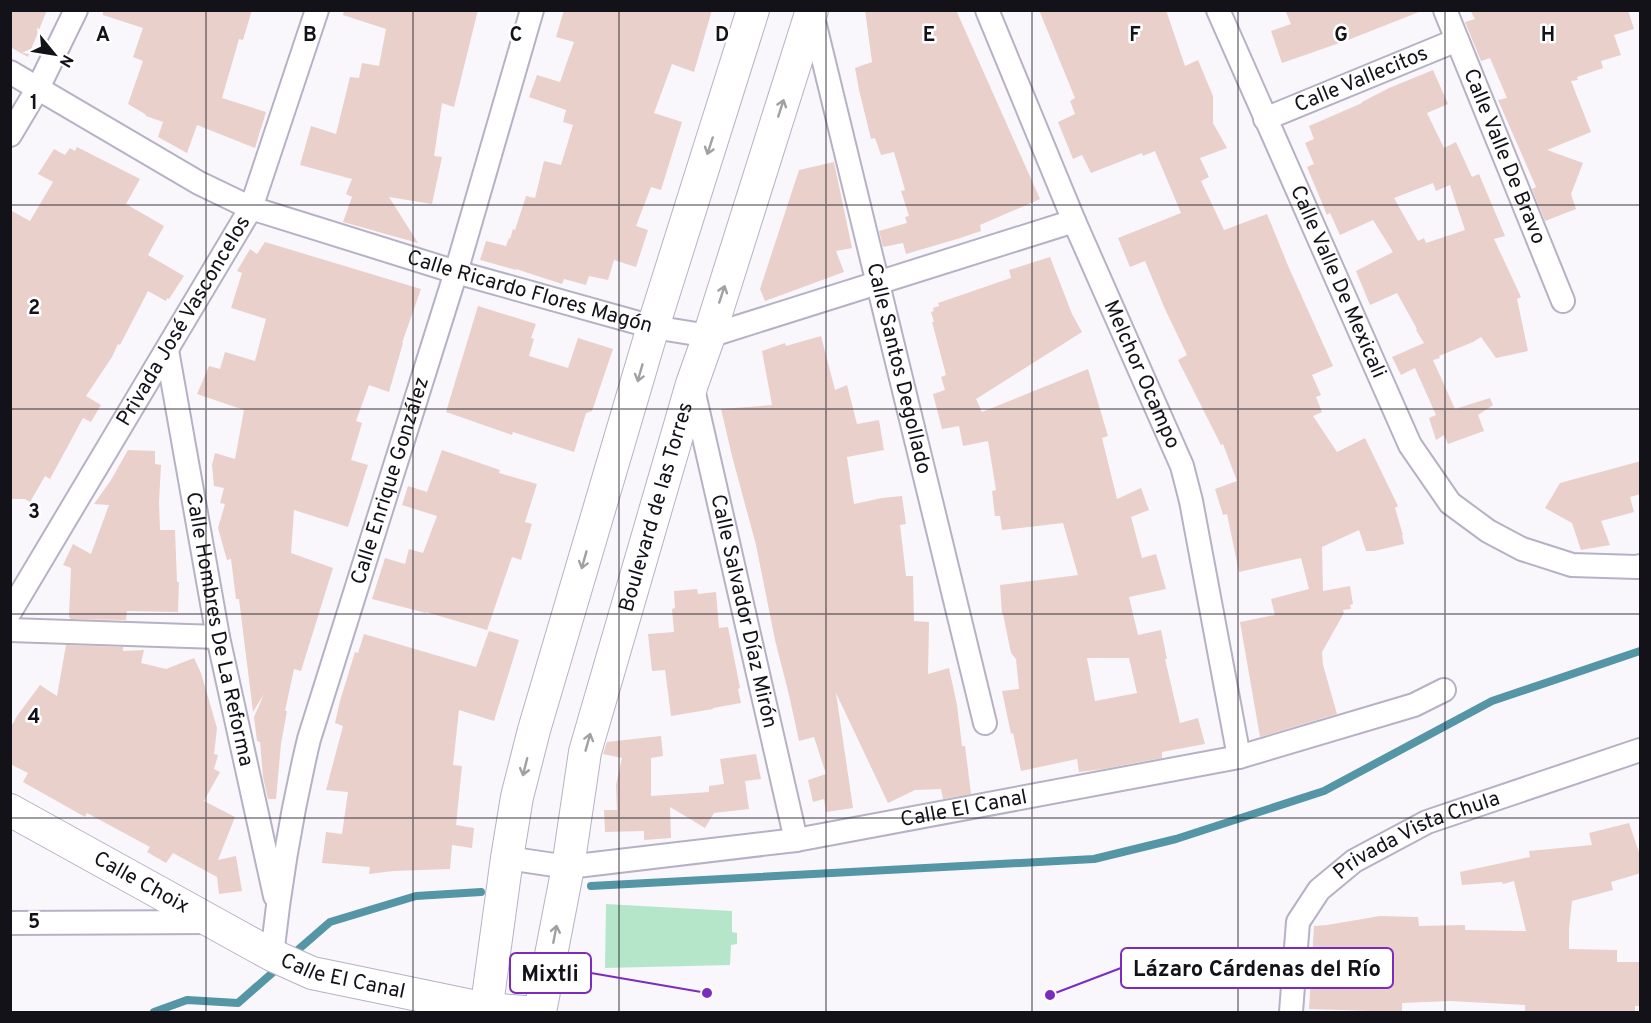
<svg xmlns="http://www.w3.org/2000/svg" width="1651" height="1023" font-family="Overpass,sans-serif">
  <rect width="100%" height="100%" fill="#f9f7fc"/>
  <path fill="#b6e6c9" d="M606 904 732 911V932L737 933V944L731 945 730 965 605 968Z"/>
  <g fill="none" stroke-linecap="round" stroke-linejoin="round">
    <path stroke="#5495a6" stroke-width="8" d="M591 886 1094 859 1176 839 1324 791 1492 701 1640 651
      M292 955 330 922 416 896 481 892
      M154 1012 187 1000 238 1003 279 967"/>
  </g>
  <path fill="#e9d0cb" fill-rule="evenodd" d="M10 10H47L28 57 10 47Z
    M103 10H252L243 40 239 39 222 98 266 112 255 148 197 125 187 153 158 137 163 122 146 116 145 114 128 104 143 61 133 57 143 28 103 15Z
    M344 10H478L454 107 442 103 434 156 442 157 432 204 389 197 418 243 343 222 352 197 346 194 352 179 300 165 311 126 336 134 350 77 359 78 362 63 379 66 386 29 343 15Z
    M564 10H712L694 72 672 64 654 113 682 122 661 190 651 187 636 226 648 230 636 267 614 260 608 280 589 276 586 285 564 279 562 284 516 269V270L480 260 486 241 506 246 509 238 510 239 513 229 515 230 526 196 535 198 544 161 561 165 573 125 563 122 566 110 529 97 537 75 560 82 574 42 556 37Z
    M865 10H956L1040 199 980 225 981 231 957 239 906 254 903 243 883 247 879 231 907 223 905 217 909 216 901 191 905 190 894 152 881 155 875 138 871 139 859 90 855 68 872 62Z
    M1039 10H1166L1185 66 1198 60 1213 96V123L1227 148 1200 158 1209 177 1201 181 1224 230 1267 214 1289 268 1333 366 1312 375 1321 395 1316 397 1322 412 1313 416 1337 452 1365 438 1398 506 1395 508 1403 535H1402L1404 544 1374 551H1366L1359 530 1322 547 1323 591 1350 586 1353 604 1350 605 1351 609 1343 610 1344 613 1322 652 1323 665 1337 714 1260 737 1240 622 1275 615 1271 599 1309 589 1301 558 1239 572 1227 514 1223 515 1215 489 1237 481 1223 444 1221 445 1178 360 1187 355 1165 309 1145 261 1130 267 1118 238 1181 213 1155 151 1143 156 1142 153 1091 173 1082 155 1073 159 1058 122 1075 114 1070 101 1075 98Z
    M1285 10H1419V12L1348 40 1282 63 1271 31 1291 24Z
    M1470 10H1628L1634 29 1614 35 1621 55 1601 61 1603 68 1577 77 1578 80 1571 81 1591 132 1547 150 1583 163 1571 194 1576 209 1545 221 1532 189 1536 187 1498 100 1507 98 1490 58 1481 61 1465 22 1475 19Z
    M1433 70 1448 104 1427 113 1444 148 1456 142 1472 177 1479 174 1505 236 1494 239 1521 297 1517 299 1528 351 1496 358 1481 337 1473 342 1439 356 1440 358 1433 360 1455 409 1490 398 1493 405 1478 415 1484 431 1448 444 1444 435 1436 440 1429 418 1436 415 1415 368 1401 375 1392 357 1424 343 1416 330 1417 329 1397 293 1370 305 1356 271 1393 252 1373 220 1340 235 1330 213 1327 215 1307 167 1314 164 1305 143 1314 139 1309 126 1362 103V102L1389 88ZM1433 183 1436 191 1450 185 1465 230 1426 243 1424 238 1418 241 1394 198Z
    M77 147 140 179 126 204 164 226 148 255 184 276 169 299 167 298 166 301 148 291 120 345 118 344 112 357 86 396 101 405 91 422 83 418 50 479 45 476 30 502 25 499H10V210L30 221 53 182 38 174 54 149 65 155 70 148 75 151Z
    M834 162 852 248 836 251 844 272 765 301 760 289 799 170Z
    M265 242 421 289 402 343H403L389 392 369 385 356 421 362 423 351 460 368 465 348 527 294 510 291 553 333 568 301 671 294 669 285 711H287L281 744 276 799H268L263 777 260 742 257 741 254 717 264 694 253 712 239 599H236L231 559 227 560 218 528 225 504 220 503 224 488 214 486 212 465 215 453 235 459 244 410 197 394 209 366 220 369 225 352 255 361 266 319 231 308 242 273 237 271 250 249 257 254Z
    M1050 257 1072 314 1082 332 976 399 982 412 1088 369 1108 436 1102 438 1117 499 1141 488 1149 510 1131 517 1142 558 1156 554 1166 589 1129 597 1138 635 1161 630 1167 659H1165L1180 723 1198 718 1205 744 1162 752V758L1103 769 1079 772 1077 759 1021 771 1013 733 1011 734 1002 691 1019 689 1016 659 1011 653 1003 614H1002L1000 585 1078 575 1063 523 1002 530 1000 516H995L992 491 996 490 988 441 963 446 959 426 942 429 933 394 945 390 941 377 946 375 932 322H934L931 312 934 311 933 308 939 306 938 303 1011 278 1009 270ZM1087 658H1129L1137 693 1095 701Z
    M478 306 536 324 531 338 534 339 529 356 568 368 578 338 613 349 592 411 586 413 574 452 513 432 512 435 446 412Z
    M821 336 835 390 847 385 857 424 879 420 884 450 847 457 854 504 882 498 902 496 906 524 900 525 906 576H913L914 621 929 622 928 674 949 668 957 705 962 746H965L971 794 943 799 941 789 915 790 888 803 836 693 853 808 826 812 824 799 813 802 808 780 826 774 814 737 799 741 789 695 775 640 756 545 732 456 721 409 772 405 762 351 785 343 786 346Z
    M128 450 155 451V464L161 465 159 502 160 530H175L177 582H179L178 612 127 611 126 620 71 619 69 617 71 568 63 565 73 544 91 554 109 505 94 504 111 480Z
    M442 450 500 470 499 473 537 484 525 522 532 524 521 560 512 557 487 630 426 612V613L372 599 385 558 405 564 409 549 423 553 437 516 402 505 408 486 427 492Z
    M1641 461V494L1630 497 1634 512 1601 521 1610 545 1581 550 1572 523 1545 508 1560 483Z
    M697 589 698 594 716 592 719 628 728 627 740 688 738 689 741 703 713 708V709L671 716 665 670 652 671 648 634 674 632 672 609 675 608 674 591Z
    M489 631 519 640 494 721 459 710 453 765 462 766 456 825 474 828 472 848 452 845 450 869 393 871 369 874 370 867 322 863 326 832 342 834 348 792 326 790 343 726 335 723 340 701 355 652 358 653 364 634 476 667Z
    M66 645 123 647V651L144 650 141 663 166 669 194 658 201 673 217 728 214 754 218 755 214 769 220 772 204 801 235 817 218 860 236 856 242 891 219 894 217 877 173 853 166 863 147 852 150 847 87 813 85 817 23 782 28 773 10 764V729L17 716 40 685 57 696Z
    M661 736 663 756 651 758V796L709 792V786L724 784 720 759 756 754 761 779 745 781 749 809 714 813 705 828 670 807 671 838 644 840V831L605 832 604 810H617L616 785 622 758 603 754 607 742Z
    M1629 823 1641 858V873L1611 882 1613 890 1572 901 1569 929V949L1617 950V962H1641V1006H1635V1012H1598L1599 1011 1525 1012V1005L1450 1001 1402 1003V1012L1309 1009 1314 926 1327 925 1380 916 1418 917 1419 926 1465 925V930L1526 931 1514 881 1503 884 1502 882 1462 885 1460 872 1530 857 1529 851 1592 845 1589 833Z"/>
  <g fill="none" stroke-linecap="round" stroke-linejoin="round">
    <g stroke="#b7b1c5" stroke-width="26">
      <g id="street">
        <path id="s1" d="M987 10 1074 221 1182 466 1191 501 1239 757"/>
        <path id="s2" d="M1218 10 1410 445 1450 503 1488 531 1522 549 1572 565 1637 567 1640 566"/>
        <path id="s3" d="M1445 10 1563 301"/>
        <path id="s4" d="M812 13 985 723"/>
        <path id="s5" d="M10 72 199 183 251 208 456 272 653 327 709 336 1074 221"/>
        <path id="s6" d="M1265 119 1457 40"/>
        <path d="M10 135 38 88 76 10"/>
        <path id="s7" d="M167 350 218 637 275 896"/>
        <path id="s8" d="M692 385 796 840"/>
        <path id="s9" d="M10 612 251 208 317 10"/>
        <path d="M10 630 218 637"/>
        <path id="s10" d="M507 858 568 867 796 840 1239 757 1414 705 1444 690"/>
        <path d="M10 923 210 922"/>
        <path id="s11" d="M272 955C280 882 292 810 309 739L456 272 532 10"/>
        <path id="s12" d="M1291 1012 1298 922 1319 890 1354 861 1427 822 1640 750"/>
      </g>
    </g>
    <g stroke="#b7b1c5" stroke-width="34">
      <g id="secondary">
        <path id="s13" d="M10 810 272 955 312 973 486 1009 525 1012"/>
        <path d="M486 1012 507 858 517 797 534 730 653 327 753 10"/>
        <path id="s14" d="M540 1012 568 867 585 752 692 384 709 336 812 10"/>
      </g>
    </g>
    <use href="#street" stroke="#fff" stroke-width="22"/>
    <use href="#secondary" stroke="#fff" stroke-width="32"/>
  </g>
  <defs><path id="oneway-shaft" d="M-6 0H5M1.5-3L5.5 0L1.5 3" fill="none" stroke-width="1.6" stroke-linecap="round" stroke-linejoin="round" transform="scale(1.5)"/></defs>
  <g stroke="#a1a0a3">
    <use href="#oneway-shaft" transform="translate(781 108) rotate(-72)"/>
    <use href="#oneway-shaft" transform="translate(710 146) rotate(108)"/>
    <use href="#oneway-shaft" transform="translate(722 294) rotate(-72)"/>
    <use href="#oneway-shaft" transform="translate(640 373) rotate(106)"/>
    <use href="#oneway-shaft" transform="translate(584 560) rotate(106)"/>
    <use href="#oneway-shaft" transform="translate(588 742) rotate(-74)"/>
    <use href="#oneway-shaft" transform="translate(525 767) rotate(104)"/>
    <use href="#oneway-shaft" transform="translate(555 934) rotate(-79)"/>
  </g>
  <path fill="none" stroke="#141219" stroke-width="1.5" stroke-opacity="0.55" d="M206 10V1012M413 10V1012M619 10V1012M826 10V1012M1032 10V1012M1238 10V1012M1445 10V1012M10 205H1640M10 409H1640M10 614H1640M10 818H1640"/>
  <g text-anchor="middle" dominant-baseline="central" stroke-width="5" stroke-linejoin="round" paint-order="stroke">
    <g font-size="21" fill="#141219" stroke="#fff">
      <text stroke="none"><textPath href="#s6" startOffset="104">Calle Vallecitos</textPath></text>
      <text stroke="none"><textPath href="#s3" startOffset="158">Calle Valle De Bravo</textPath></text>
      <text stroke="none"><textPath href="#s2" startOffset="297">Calle Valle De Mexicali</textPath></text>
      <text stroke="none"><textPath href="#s5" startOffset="568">Calle Ricardo Flores Magón</textPath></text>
      <text stroke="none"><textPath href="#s9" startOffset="339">Privada José Vasconcelos</textPath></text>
      <text stroke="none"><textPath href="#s4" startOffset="366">Calle Santos Degollado</textPath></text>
      <text stroke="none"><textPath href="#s1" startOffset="396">Melchor Ocampo</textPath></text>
      <text stroke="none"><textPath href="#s11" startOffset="490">Calle Enrique González</textPath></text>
      <text stroke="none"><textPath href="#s14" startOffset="519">Boulevard de las Torres</textPath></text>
      <text stroke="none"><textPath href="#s8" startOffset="232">Calle Salvador Díaz Mirón</textPath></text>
      <text stroke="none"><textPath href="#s7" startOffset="284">Calle Hombres De La Reforma</textPath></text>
      <text stroke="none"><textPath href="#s10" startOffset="462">Calle El Canal</textPath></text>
      <text stroke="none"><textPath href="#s12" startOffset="242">Privada Vista Chula</textPath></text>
      <text stroke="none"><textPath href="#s13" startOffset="150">Calle Choix</textPath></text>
      <text stroke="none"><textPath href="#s13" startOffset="374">Calle El Canal</textPath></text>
    </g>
  </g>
  <g font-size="20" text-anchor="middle" font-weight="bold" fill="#141219" stroke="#fff" stroke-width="5" stroke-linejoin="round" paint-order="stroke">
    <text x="103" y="41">A</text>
    <text x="310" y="41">B</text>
    <text x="516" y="41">C</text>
    <text x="722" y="41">D</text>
    <text x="929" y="41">E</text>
    <text x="1135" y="41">F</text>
    <text x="1341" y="41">G</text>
    <text x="1548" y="41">H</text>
    <text x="34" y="109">1</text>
    <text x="34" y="314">2</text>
    <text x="34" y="518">3</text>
    <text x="34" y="723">4</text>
    <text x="34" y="928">5</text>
  </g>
  <path fill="none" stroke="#7b2cbf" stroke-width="2" d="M1050 995L1121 968M707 993L591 973"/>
  <g fill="#7b2cbf" stroke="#fff" stroke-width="2">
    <circle cx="1050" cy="995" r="6"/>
    <circle cx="707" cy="993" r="6"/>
  </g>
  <g fill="#fff" stroke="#7b2cbf" stroke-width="2">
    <rect x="1121" y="948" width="272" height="40" rx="6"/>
    <rect x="510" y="953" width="81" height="40" rx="6"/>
  </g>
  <g font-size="22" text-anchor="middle" font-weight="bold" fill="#141219">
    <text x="1257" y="976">Lázaro Cárdenas del Río</text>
    <text x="550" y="981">Mixtli</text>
  </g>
  <rect width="1651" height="1023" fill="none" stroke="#141219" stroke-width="24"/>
  <g transform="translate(54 54) rotate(120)" stroke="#ffffff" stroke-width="4.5" paint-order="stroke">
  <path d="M0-4.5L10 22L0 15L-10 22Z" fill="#141219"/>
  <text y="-9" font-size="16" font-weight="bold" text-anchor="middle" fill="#141219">N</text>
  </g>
</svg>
